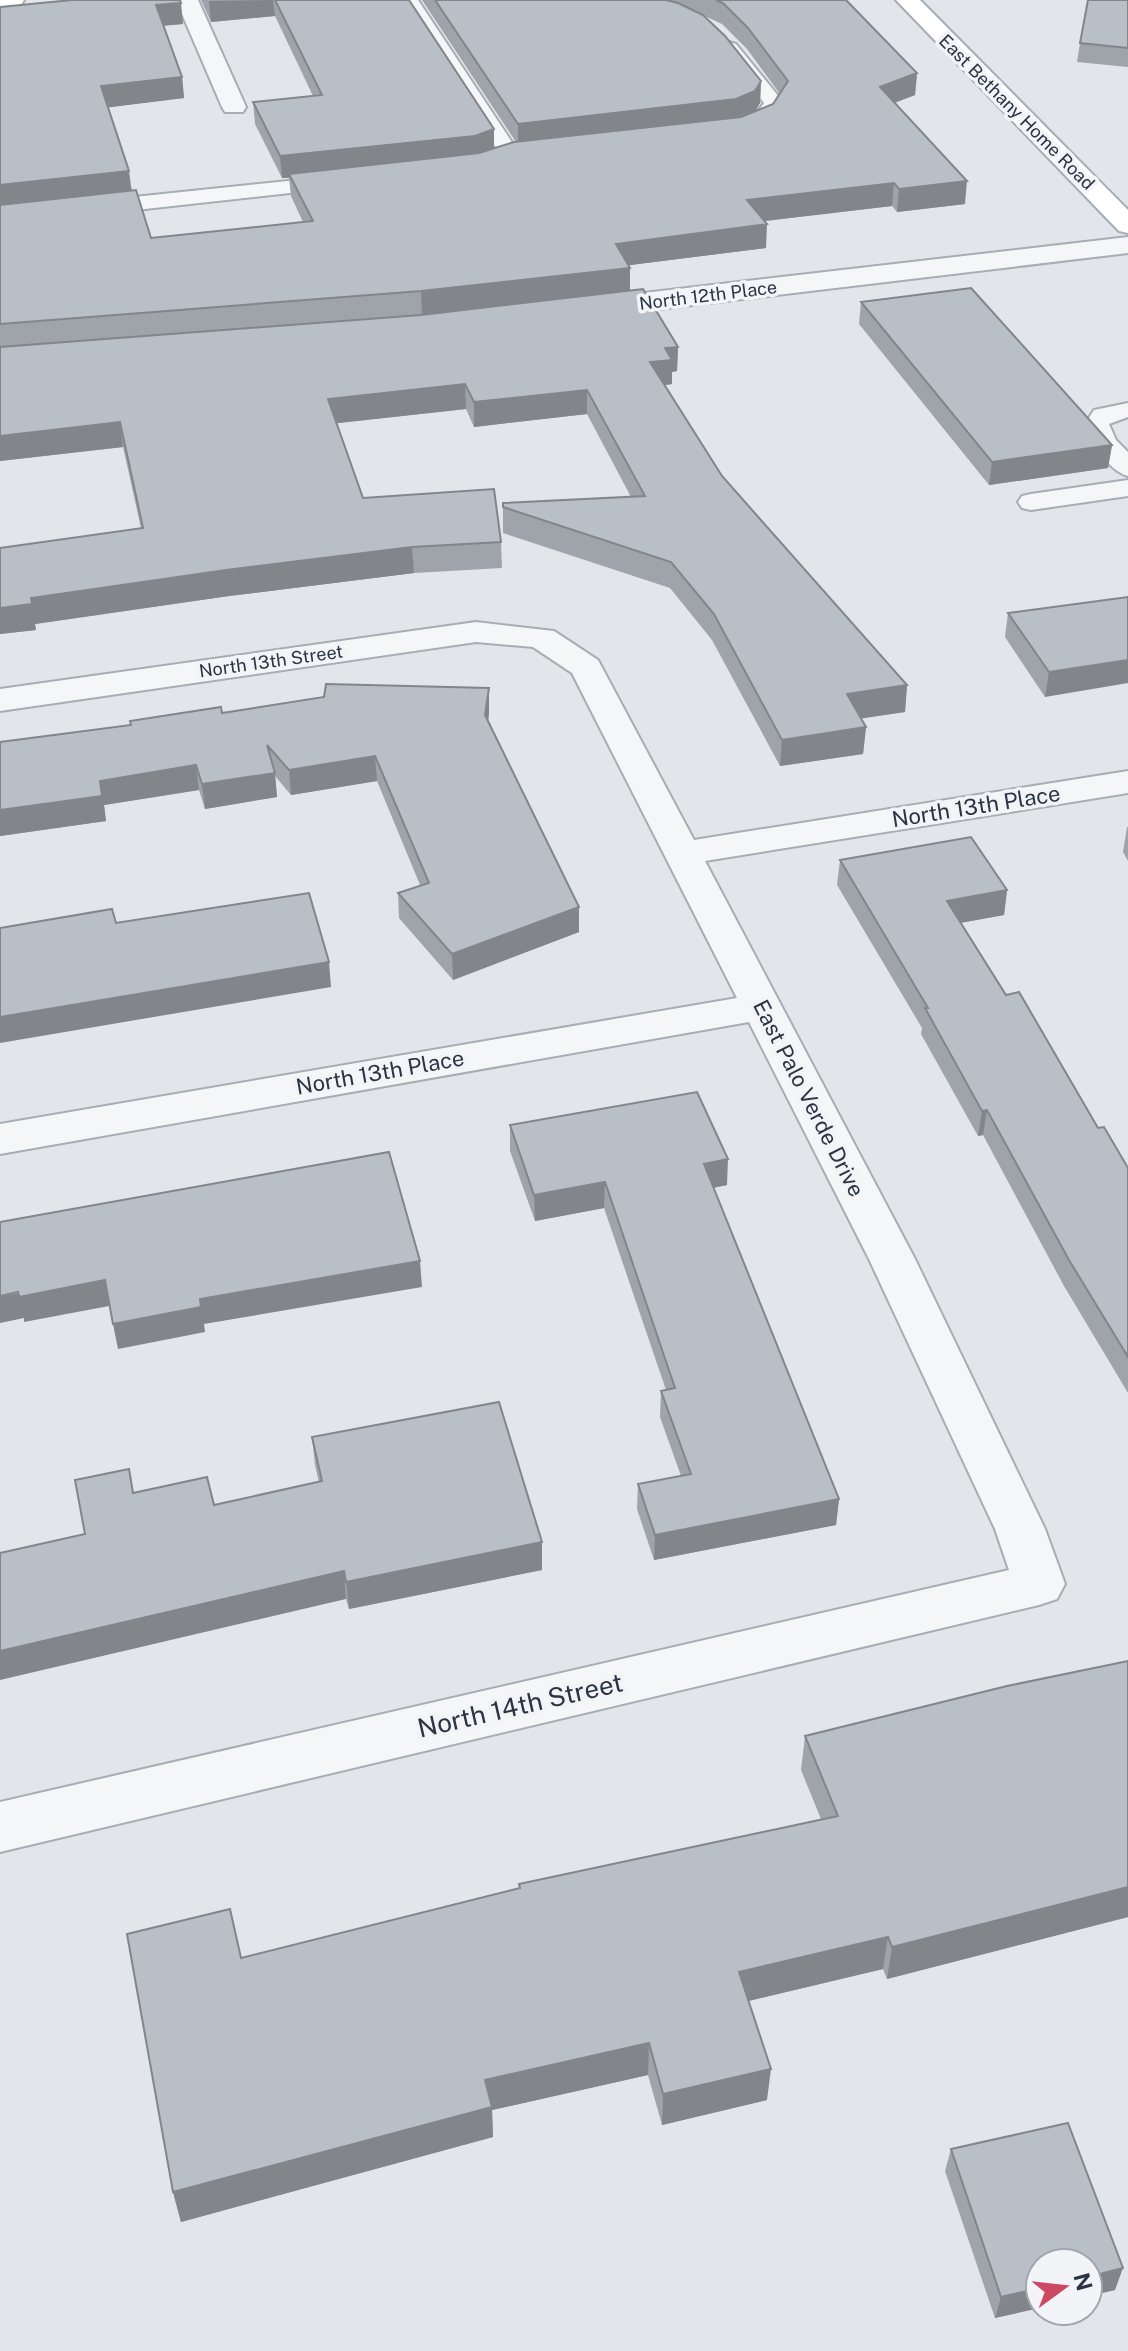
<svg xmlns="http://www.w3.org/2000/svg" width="1128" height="2351" font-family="'Public Sans',sans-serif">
  <rect width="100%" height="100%" fill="#e2e6ea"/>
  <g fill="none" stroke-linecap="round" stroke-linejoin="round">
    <g stroke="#a7adb4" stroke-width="4">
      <path id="lane" d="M400 0H418L521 156 518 160H504Z
        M729 42 736 44 784 103C773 121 753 140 729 134L726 130C738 116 752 121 764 103L719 48Z
        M336 176 347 182 344 187 0 225V211Z
        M1128 403V417L1109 424 1116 440 1128 452V476C1107 470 1093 443 1085 424L1094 410Z
        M1128 480V496L1031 510 1022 508 1018 502 1022 496 1031 494Z"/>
    </g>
    <g stroke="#a7adb4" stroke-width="4">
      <path id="street" d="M176 0H198L246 107 243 112H225L222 107Z
        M1128 237V253L592 317 582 314 578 308 582 302 592 299Z
        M476 622 554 631 598 660 694 840 1128 771V793L705 861 915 1259 1045 1529 1065 1584 1057 1599 1039 1605 0 1852V1802L1009 1570 995 1529 869 1259 749 1022 0 1154V1124L737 998 572 673 533 647 476 642 0 711V689Z"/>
    </g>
    <g stroke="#a7adb4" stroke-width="4">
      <path id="secondary" d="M0 0H24L21 5 0 8Z
        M896 0H920L1128 210V233L1119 231Z"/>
    </g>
    <use href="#lane" fill="#f5f6f8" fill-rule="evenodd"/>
    <use href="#street" fill="#f5f6f8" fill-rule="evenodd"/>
    <use href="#secondary" fill="#fff" fill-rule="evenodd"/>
  </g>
  <path fill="#9fa4ab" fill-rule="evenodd" d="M71 0H180L183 24 163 26 182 77 184 98 108 107 132 190 151 238 303 222 291 196 289 178H282L255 124 253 102 313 96 275 16 211 22 201 0H409L494 149 516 142 422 0H846L917 73 915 95 895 102 965 204 897 212 892 206 765 221 766 248 629 265 630 291 678 347 677 371 672 372V384L665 385 722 476 907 685 905 712 861 718 866 727 863 754 780 766 712 640 670 588 503 533V507L631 497 587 414 474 427 466 409 337 423 363 498 501 542 502 568 414 573 229 596 35 624 36 630 0 634V548L141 528 123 447 0 461V7ZM694 11 722 24 747 49 780 94 773 104 755 111 760 103 761 81Z
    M1128 0V67L1077 62 1080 43Z
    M861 302 1112 445 1108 468 989 485 859 324Z
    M1128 597 1045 697 1005 637 1008 613Z
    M222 713H489L488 721 579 907V932L453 980 399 918 398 893 420 885 377 781 291 795 275 776 277 797 205 809 199 790 104 805 106 821 0 836 131 726Z
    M1127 827H1128V861L1123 852Z
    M840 860 1007 890 1004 915 960 923 1006 995 1098 1128 1128 1168V1393L1064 1286 983 1135 978 1136 921 1034 922 1028 837 885Z
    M510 1125 727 1185 713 1188 839 1499 836 1525 654 1560 637 1509 638 1484 681 1476 660 1417 661 1391 666 1390 604 1208 535 1221 510 1151Z
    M312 1437 542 1570 349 1609 346 1599 85 1534 133 1493 214 1505 319 1482 315 1465Z
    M1128 1661V1917L887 1979 883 1969 748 2001 767 2100 662 2125 648 2075 492 2110 493 2137 181 2222 173 2192 241 1958 519 1888V1884L821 1819 801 1770 805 1736Z
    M951 2149 1115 2290 995 2318 945 2171Z"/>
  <path fill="#82868b" d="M273 0 275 16 211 22 209 1Z
    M181 3 183 24 158 26 156 5Z
    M917 73 915 95 879 109 880 87Z
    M182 77 184 98 104 108 101 86Z
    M761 81 760 103 754 113 735 121 518 146V124Z
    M494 129V151L289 174V178H282L280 156Z
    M129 171 132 194 0 208V185Z
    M967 181 965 204 897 212 899 189Z
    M894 183 892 206 746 223 747 200Z
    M767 224 766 248 615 267 616 244Z
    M630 268V291L422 315 421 291Z
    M678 347 677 371 672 372V384L650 387V362L665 348Z
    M465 384 466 409 330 424 328 399Z
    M587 390V414L474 427V402Z
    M120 422 123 447 0 461V436Z
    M1112 445 1108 468 989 485 992 462Z
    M412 547 414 573 229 596 35 624 36 630 0 634V608L31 598 226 570Z
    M1128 660V683L1045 697 1049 672Z
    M907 685 905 712 845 721 847 694Z
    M489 688V713L486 739 485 715Z
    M866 727 863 754 780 766 782 740Z
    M375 756 377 781 291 795 289 770Z
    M196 765 199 790 104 805 106 821 0 836V810L100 781Z
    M275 773 277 797 205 809 202 784Z
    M1007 890 1004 915 943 926 947 901Z
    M579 907V932L453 980 452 954Z
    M329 962 331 987 0 1043V1017Z
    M987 1110 983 1135 978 1136 982 1111Z
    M728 1159 727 1185 702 1190 704 1164Z
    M605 1182 604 1208 535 1221 534 1195Z
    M420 1261 422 1287 204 1324 205 1332 118 1349 113 1324 200 1299Z
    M105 1280 109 1306 24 1322V1318L0 1323V1296Z
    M839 1499 836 1525 654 1560 655 1535Z
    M542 1542V1570L349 1609 346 1582Z
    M344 1571 346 1599 0 1680V1651Z
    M1128 1887V1917L887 1979 892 1947Z
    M888 1937 883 1969 736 2004 739 1972Z
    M649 2043 648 2075 492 2110 493 2137 181 2222 173 2192 485 2080Z
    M771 2069 767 2100 662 2125 663 2094Z
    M1123 2268 1115 2290 1088 2296V2277Z
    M1040 2288V2308L995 2318 1001 2297Z"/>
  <path fill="#b9bfc7" stroke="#82868b" stroke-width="2" d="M72 0H180L181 3 156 5 182 77 101 86 129 171 0 185V7Z
    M275 0H409L494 129 475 136 280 156 253 102 322 95Z
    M435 0H666L678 3 703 15 725 36 761 81 755 91 736 99 518 124Z
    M716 0H846L917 73 880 87 967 181 899 189 894 183 747 200 767 224 616 244 630 268 421 291 0 324V205L136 190 151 238 313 221 289 174 479 153 514 142 741 117 773 104 788 81 748 28 723 3Z
    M1088 0H1128V48L1080 43Z
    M971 288 1112 445 992 462 861 302Z
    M643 289 678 347 665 348 672 360 650 362 722 476 907 685 847 694 866 727 782 740 714 614 671 562 503 507V503L645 496 587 390 474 402 465 384 328 399 363 498 494 489 501 542 412 547 226 570 31 598 32 604 0 608V548L143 528 120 422 0 436V347L421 315Z
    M1128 597V660L1049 672 1008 613Z
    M326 684 489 688 485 715 579 907 452 954 398 893 429 883 375 756 289 770 267 745 275 773 202 784 196 765 100 781 102 796 0 810V742L131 725 130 721 221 707 222 713 324 697Z
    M971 837 1007 890 947 901 1006 995 1019 992 1098 1128 1104 1127 1128 1168V1357L1069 1260 987 1110 982 1111 925 1008H928L840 860Z
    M309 893 329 962 0 1017V928L112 909 116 923Z
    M697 1092 728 1159 704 1164 839 1499 655 1535 638 1484 691 1474 661 1391 675 1388 605 1182 534 1195 510 1125Z
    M389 1152 420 1261 200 1299 201 1307 113 1324 105 1280 19 1297 18 1292 0 1296V1222Z
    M499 1402 542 1542 346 1582 344 1571 0 1651V1553L85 1534 75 1480 129 1469 133 1493 207 1477 214 1505 322 1481 312 1437Z
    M1128 1661V1887L892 1947 888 1937 739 1972 771 2069 663 2094 649 2043 485 2080 492 2107 173 2192 127 1934 230 1909 241 1958 520 1888 519 1884 838 1816 805 1736 1007 1686Z
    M1068 2123 1123 2268 1088 2277V2263H1040V2288L1001 2297 951 2149Z"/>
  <g text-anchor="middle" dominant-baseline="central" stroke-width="7" stroke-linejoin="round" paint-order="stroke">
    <g font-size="18" fill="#2a3442" stroke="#f2f4f7">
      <text transform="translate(1017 112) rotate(45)">East Bethany Home Road</text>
      <text transform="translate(708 295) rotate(-7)">North 12th Place</text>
      <text transform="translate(271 661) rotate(-8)">North 13th Street</text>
    </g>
    <g font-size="22" fill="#2a3442" stroke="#f2f4f7">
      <text transform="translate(976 806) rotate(-9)">North 13th Place</text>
      <text transform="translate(380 1072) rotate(-10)">North 13th Place</text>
      <text transform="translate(809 1098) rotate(63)">East Palo Verde Drive</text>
    </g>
    <g font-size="26" fill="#2a3442" stroke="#f2f4f7">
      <text transform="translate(520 1705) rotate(-13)">North 14th Street</text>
    </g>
  </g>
  <g transform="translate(1064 2287) rotate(75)"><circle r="38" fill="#f2f4f7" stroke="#a2a7af" stroke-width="2"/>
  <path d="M0-6L14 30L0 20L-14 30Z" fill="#cd4963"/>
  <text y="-12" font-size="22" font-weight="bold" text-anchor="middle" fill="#2a3442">N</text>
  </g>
</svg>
